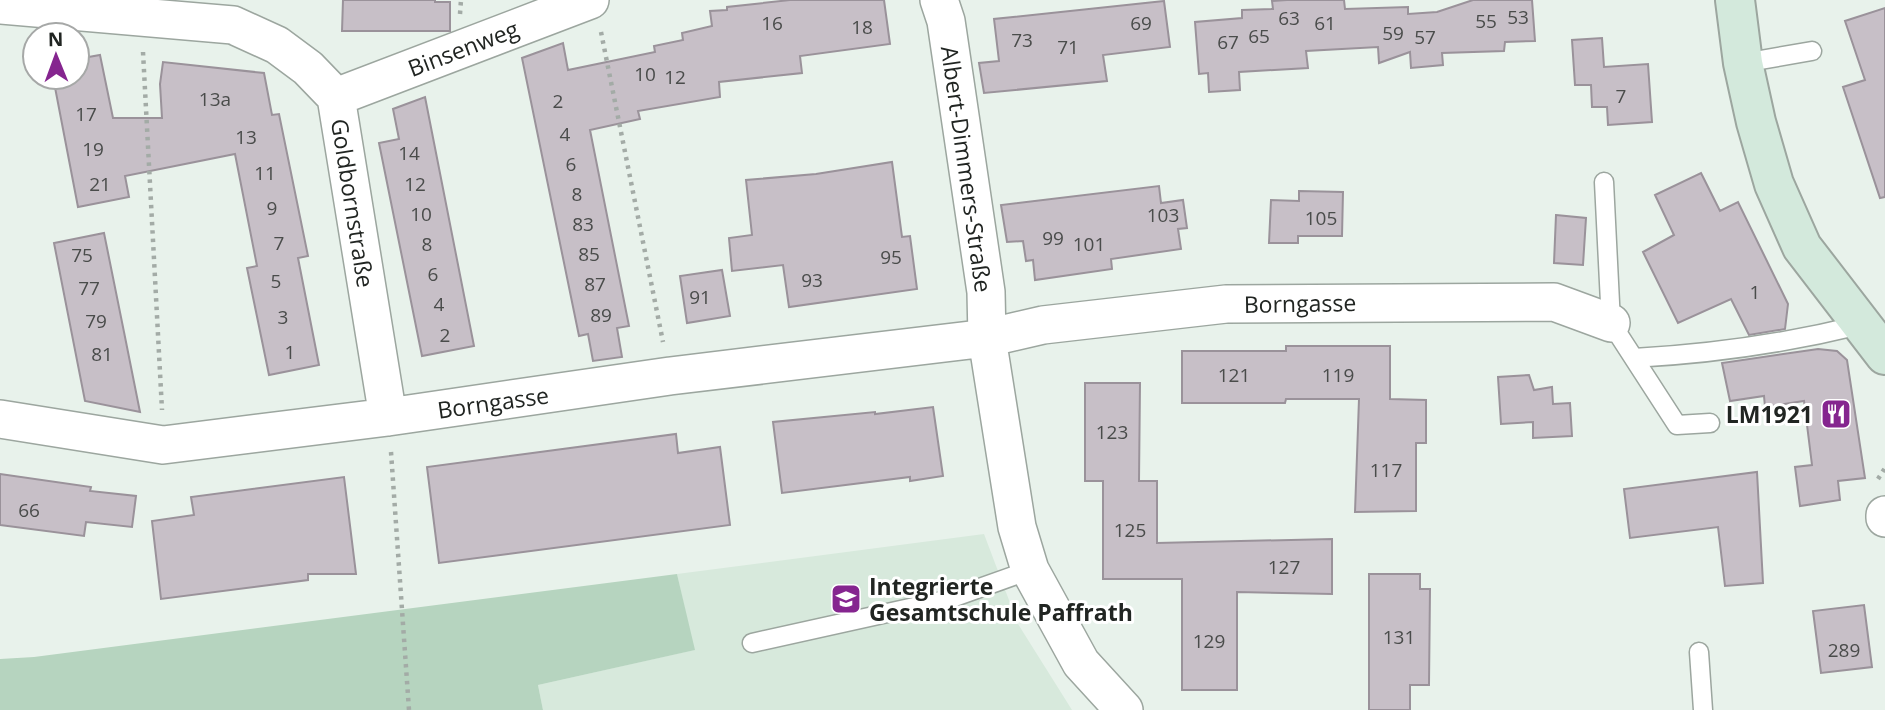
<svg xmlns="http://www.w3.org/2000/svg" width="1885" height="710" font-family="'Open Sans',sans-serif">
  <rect width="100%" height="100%" fill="#e8f2eb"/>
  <path fill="#d7e9dc" d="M984 534 1018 624 1072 710H543L538 685 694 650 677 574Z"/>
  <path fill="#b6d4bf" d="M677 574 695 650 538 685 543 710H0V659L34 657Z"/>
  <path fill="#c7bfc7" stroke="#9a929a" stroke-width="2" d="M343 0H435V2H450V31H342Z
    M790 0H884L890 44 800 56 802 73 719 82 720 97 638 111 640 119 590 130 629 326 617 328 622 357 593 361 588 334 579 336 522 58 563 43 568 70 655 52 654 46 683 40 682 33 712 26 710 11 727 10V7Z
    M1287 0H1344L1345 9 1408 7V14L1437 12 1473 0H1532L1535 41 1505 42 1504 51 1442 53 1443 65 1411 68 1410 52 1379 63 1378 47 1306 51 1308 68 1239 72 1240 90 1209 92 1208 73 1199 74 1195 22 1242 18V10L1273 9 1272 1Z
    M1164 1 1170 47 1103 55 1107 81 984 93 979 63 999 61 994 19Z
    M1885 8V197L1880 198 1843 87 1865 80 1845 21Z
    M1602 38 1604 67 1648 64 1652 122 1608 125 1607 107H1592L1591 85H1575L1572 40Z
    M100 55 113 118H162L160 84 163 62 264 73 272 115 279 114 308 256 298 258 319 365 269 375 247 268 257 266 235 154 125 176 129 197 78 207 53 77H77V59Z
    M425 97 474 346 422 356 379 143 399 139 393 109Z
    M892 162 902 237 910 236 917 289 789 307 783 265 732 271 729 238 752 235 746 180 816 174Z
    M1701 173 1720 211 1738 202 1788 304 1785 329 1749 335 1731 299 1678 323 1643 252 1674 235 1655 195Z
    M1159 186 1161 203 1183 200 1187 228 1178 229 1181 249 1111 259 1112 269 1035 280 1033 260 1026 261 1023 241 1007 242 1001 205Z
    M1299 191 1343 192 1342 236H1298V243H1269L1271 200 1299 201Z
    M1556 215 1586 218 1583 265 1554 263Z
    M104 233 124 332 140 412 85 401 54 243Z
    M722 270 730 316 687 323 680 276Z
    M1286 346H1390V399L1426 400V443H1416V511L1355 512 1359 399H1286L1285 403H1182V351H1286Z
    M1818 349 1837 351 1847 360 1865 478 1838 481 1840 500 1800 506 1795 467 1812 465 1804 401 1765 407 1764 396 1730 401 1722 363Z
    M1529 375 1534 390 1552 387 1553 404 1570 403 1572 436 1533 438V422L1501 424 1498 377Z
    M1085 383H1140L1139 481H1157V543L1332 539V594L1237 592V690H1182V579H1103V481H1085Z
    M933 407 943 476 910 481V477L782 493 773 422 875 412V414Z
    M676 434 678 453 720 447 730 525 439 563 427 467Z
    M1757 472 1763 583 1725 586 1718 527 1630 538 1624 489Z
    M0 474 91 487 90 491 136 496 132 527 86 522 84 536 0 525Z
    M344 477 356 574H308V580L161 599 152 521 194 515 191 497Z
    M1369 574H1420V589H1430L1429 685H1410V710H1369Z
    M1864 605 1872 667 1821 673 1813 611Z"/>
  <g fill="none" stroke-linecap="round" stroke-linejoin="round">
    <g stroke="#9ca69f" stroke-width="21">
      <path id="lane" d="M1743 63 1812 51
        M1604 182 1611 323 1677 425 1710 423
        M1634 358C1710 354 1787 343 1860 325
        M752 643 946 600 1030 570
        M1699 652 1703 710"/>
    </g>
    <g stroke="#9ca69f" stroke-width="40">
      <path id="street" d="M939 0 946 21 986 292 987 338 1017 527 1030 570 1081 663 1124 710
        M0 5 233 25 277 45 308 68 336 97 388 417
        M336 97 590 0
        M0 419 163 445 388 417 670 376 987 338 1043 325 1226 304 1554 302 1611 323
        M1885 515V518"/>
    </g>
    <g stroke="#9ca69f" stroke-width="42">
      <path id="secondary" d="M1735 0 1743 63 1756 122 1774 184 1802 247 1885 355"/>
    </g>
    <path stroke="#a3aba6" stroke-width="4.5" stroke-dasharray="3.5 5" stroke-linecap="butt" d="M460 14 461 0
      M601 32 663 342
      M143 52 162 410
      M391 452 409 710
      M1878 479 1885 468"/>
    <use href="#lane" stroke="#fff" stroke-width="18"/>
    <use href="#street" stroke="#fff" stroke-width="37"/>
    <use href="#secondary" stroke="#d3e9dc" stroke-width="38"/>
  </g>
  <defs>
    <g id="restaurant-square" transform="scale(1.575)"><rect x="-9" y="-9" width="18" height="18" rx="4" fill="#85258f" stroke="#fff"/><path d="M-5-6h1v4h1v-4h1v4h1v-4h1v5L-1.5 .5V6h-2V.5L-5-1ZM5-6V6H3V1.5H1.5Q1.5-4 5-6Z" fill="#fff"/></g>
    <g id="school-square" transform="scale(1.575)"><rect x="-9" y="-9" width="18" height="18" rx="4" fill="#85258f" stroke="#fff"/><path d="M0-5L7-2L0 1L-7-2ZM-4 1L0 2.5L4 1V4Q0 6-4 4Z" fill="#fff"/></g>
  </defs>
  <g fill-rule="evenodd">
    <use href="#restaurant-square" x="1836" y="414"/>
    <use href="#school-square" x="846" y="599"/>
  </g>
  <g text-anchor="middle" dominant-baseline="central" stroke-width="6" stroke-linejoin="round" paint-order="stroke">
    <g font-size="19" fill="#4a4c4b">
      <text x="1518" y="17">53</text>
      <text x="1289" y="18">63</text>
      <text x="1486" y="21">55</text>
      <text x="772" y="23">16</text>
      <text x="1141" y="23">69</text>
      <text x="1325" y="23">61</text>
      <text x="862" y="27">18</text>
      <text x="1393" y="33">59</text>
      <text x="1259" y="36">65</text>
      <text x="1425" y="37">57</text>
      <text x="1022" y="40">73</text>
      <text x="1228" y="42">67</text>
      <text x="1068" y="47">71</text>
      <text x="645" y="74">10</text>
      <text x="675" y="77">12</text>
      <text x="1621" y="96">7</text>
      <text x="215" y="99">13a</text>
      <text x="558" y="101">2</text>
      <text x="86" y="114">17</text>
      <text x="565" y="134">4</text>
      <text x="246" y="137">13</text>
      <text x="93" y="149">19</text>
      <text x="409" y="153">14</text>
      <text x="571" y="164">6</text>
      <text x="265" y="173">11</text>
      <text x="100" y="184">21</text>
      <text x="415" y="184">12</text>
      <text x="577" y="194">8</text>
      <text x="272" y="208">9</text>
      <text x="421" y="214">10</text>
      <text x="1163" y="215">103</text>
      <text x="1321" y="218">105</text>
      <text x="583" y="224">83</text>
      <text x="1053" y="238">99</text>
      <text x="279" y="243">7</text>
      <text x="427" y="244">8</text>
      <text x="1089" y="244">101</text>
      <text x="589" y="254">85</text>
      <text x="82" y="255">75</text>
      <text x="891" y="257">95</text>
      <text x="433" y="274">6</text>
      <text x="812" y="280">93</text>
      <text x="276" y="281">5</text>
      <text x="595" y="284">87</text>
      <text x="89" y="288">77</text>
      <text x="1755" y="292">1</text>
      <text x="700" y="297">91</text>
      <text x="439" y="304">4</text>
      <text x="601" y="315">89</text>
      <text x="283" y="317">3</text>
      <text x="96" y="321">79</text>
      <text x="445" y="335">2</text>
      <text x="290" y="352">1</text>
      <text x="102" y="354">81</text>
      <text x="1234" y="375">121</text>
      <text x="1338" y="375">119</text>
      <text x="1112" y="432">123</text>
      <text x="1386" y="470">117</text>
      <text x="29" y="510">66</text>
      <text x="1130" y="530">125</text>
      <text x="1284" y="567">127</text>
      <text x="1399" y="637">131</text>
      <text x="1209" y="641">129</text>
      <text x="1844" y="650">289</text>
    </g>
    <g font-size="23" fill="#212522" stroke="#fff">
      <text transform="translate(463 48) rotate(-21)">Binsenweg</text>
      <text transform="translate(967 169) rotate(82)">Albert-Dimmers-Straße</text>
      <text transform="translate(353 203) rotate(81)">Goldbornstraße</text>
      <text transform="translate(1300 303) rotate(-1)">Borngasse</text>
      <text transform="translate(493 402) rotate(-8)">Borngasse</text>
    </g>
    <g font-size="23" font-weight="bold" fill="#212522" stroke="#fff" text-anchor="end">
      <text x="1813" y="414">LM1921</text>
      <text x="869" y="586" text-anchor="start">Integrierte<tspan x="869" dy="26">Gesamtschule Paffrath</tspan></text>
    </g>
  </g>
  <g transform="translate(56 56) rotate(359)"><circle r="33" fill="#ffffff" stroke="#a6a8a7" stroke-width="2"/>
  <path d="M0-5L12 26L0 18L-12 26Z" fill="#85258f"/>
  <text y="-10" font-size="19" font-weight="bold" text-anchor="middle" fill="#212522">N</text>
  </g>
</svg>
